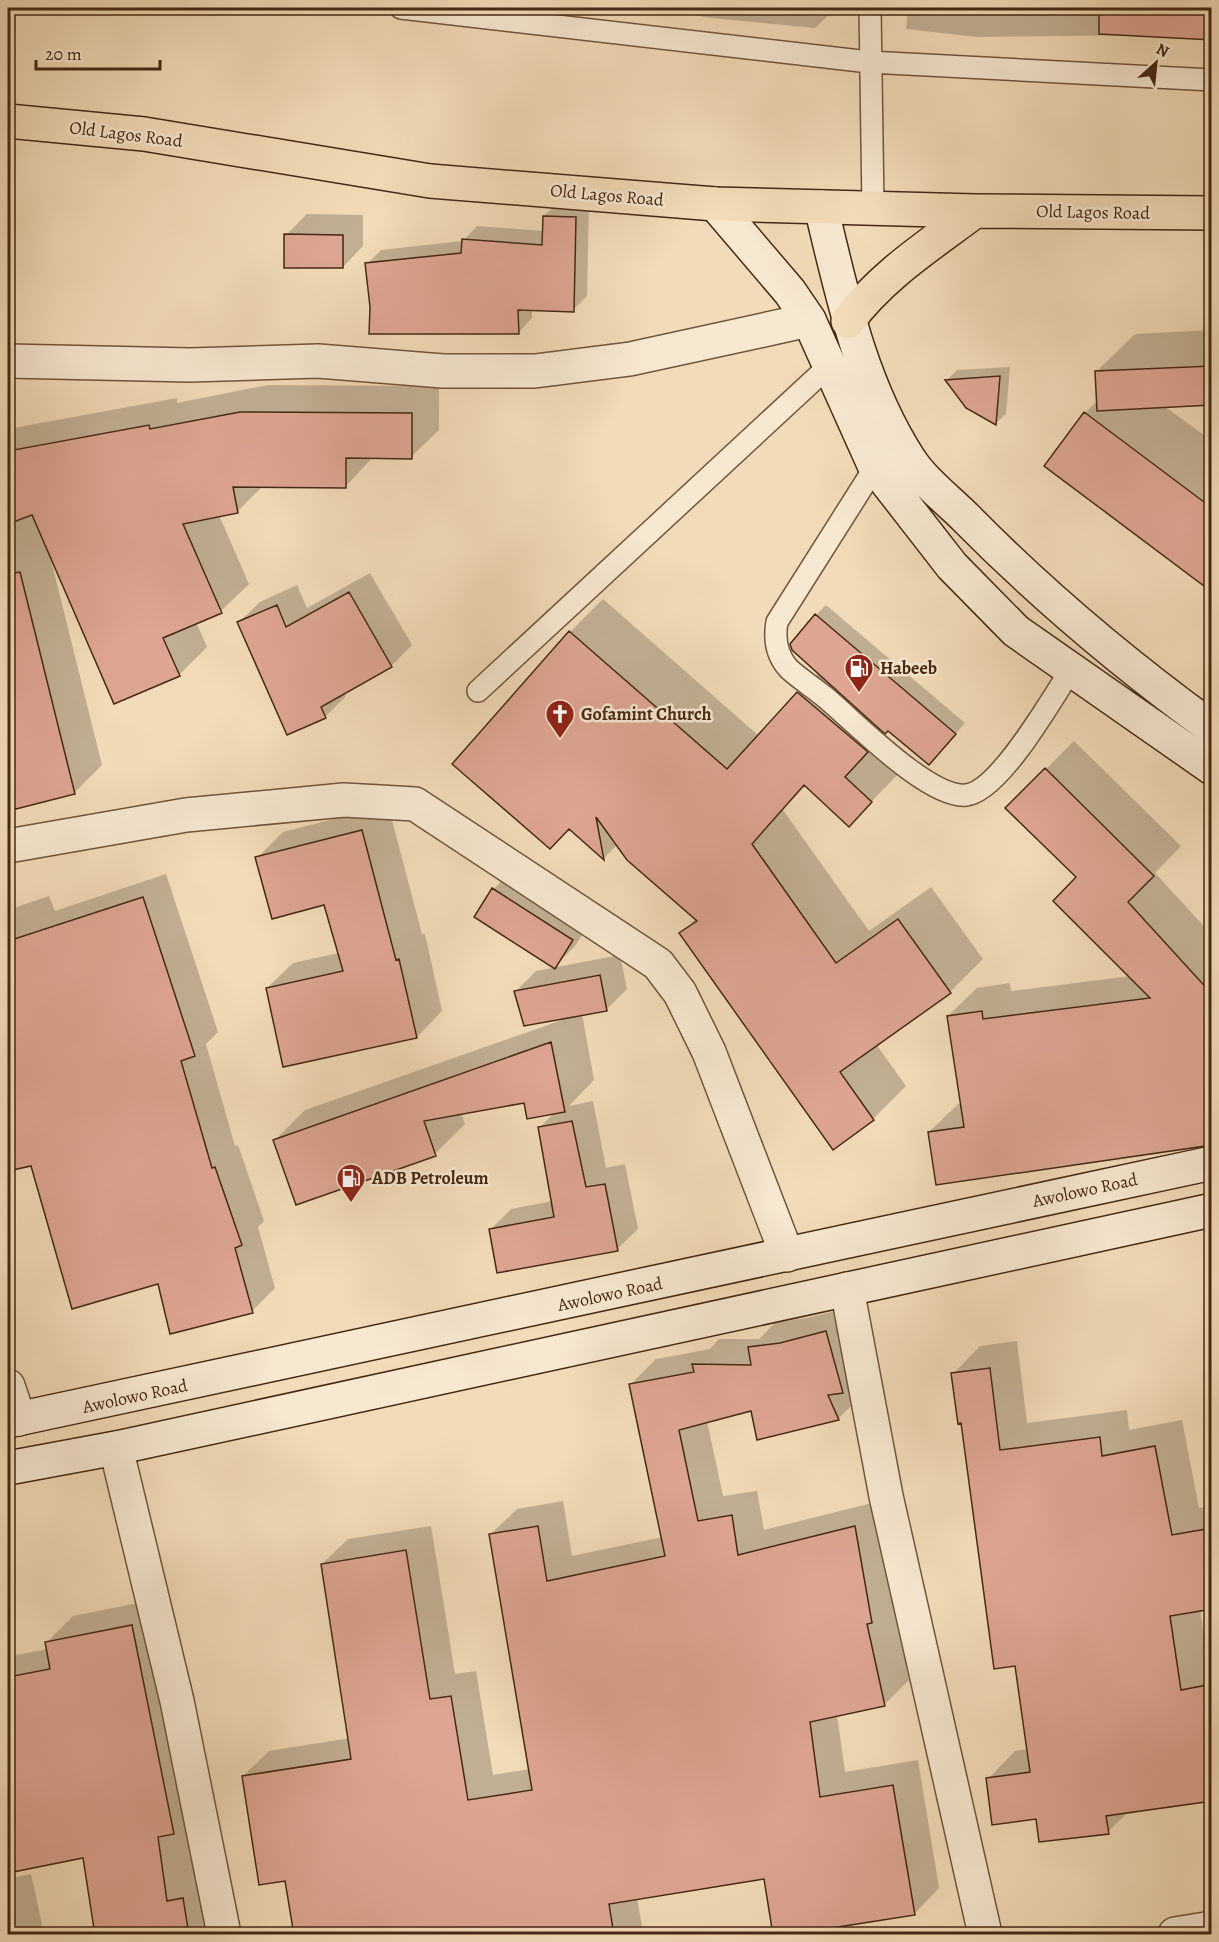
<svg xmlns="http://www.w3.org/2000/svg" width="1219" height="1942" font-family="Alegreya,serif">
  <rect width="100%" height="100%" fill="#f2dbb8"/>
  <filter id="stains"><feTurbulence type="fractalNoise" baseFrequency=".00333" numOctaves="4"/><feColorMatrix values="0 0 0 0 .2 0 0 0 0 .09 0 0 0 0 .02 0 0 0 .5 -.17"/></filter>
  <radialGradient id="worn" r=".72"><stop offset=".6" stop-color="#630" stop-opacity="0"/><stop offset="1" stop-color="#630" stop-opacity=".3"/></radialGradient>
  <path fill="#0003" d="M662 8H836L815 28 711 18 662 10Z
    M908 8H1212V44H1206V39L1142 35 977 37 906 29Z
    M558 203H589L587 296 573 310 532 309V318L519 332 371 307 367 264 381 250 463 241 477 226 544 231V216Z
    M307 214 363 215V246L343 267 286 235Z
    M1212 330V404L1164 406 1212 441V590L1085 413 1098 400 1096 372 1135 334Z
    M1010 367 1006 414 996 423 947 380 957 370Z
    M268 385 439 386V430L411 457H373L346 486H263L237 512 219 515 249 584 221 611 196 622 207 647 179 675 51 560 102 765 74 793 8 809V429L177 398V403Z
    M370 573 412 645 391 666 344 692 346 696 325 717 239 622 260 602 297 585 307 608Z
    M603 599 759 736 819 672 816 615 826 605 965 723 939 753 889 730 876 743 903 769 849 825 806 785 783 810 869 931 931 887 983 959 950 992 876 1044 906 1086 873 1119 833 1148 681 934 696 918 617 845 604 858 570 828 454 764 570 632Z
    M1074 741 1181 846 1155 873 1212 935V1143L929 1132 958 1104 962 1103 948 1016 977 988 1010 983 1011 991 1131 976 1078 877 1007 808Z
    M388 805 422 934H425L442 1011 417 1037 267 988 293 963 339 953 325 903 257 858 283 832Z
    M514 868 593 918 575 946 554 967 476 917 494 889Z
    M166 874 218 1032 206 1044 235 1146 238 1145 264 1221 258 1227 275 1288 252 1311 159 1282 32 1164 8 1170V1124L12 1120 8 1107V910L49 896 55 911Z
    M620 955 627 989 606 1010 582 1014 594 1080 569 1106 593 1101 606 1168 625 1164 638 1229 617 1249 491 1229 511 1209 553 1201 539 1128 555 1112 525 1101 461 1112 465 1124 435 1154 275 1140 305 1110 562 1020 516 991 536 971Z
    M851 1307 864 1393 839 1418 758 1438 752 1409 707 1421 723 1496 757 1491 764 1530 880 1501 893 1600 909 1680 884 1705 837 1714 845 1772 918 1760 939 1888 914 1914 851 1924 840 1934H775L765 1878 637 1898 642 1926 634 1934H295L286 1879 243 1776 269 1751 350 1738 322 1564 348 1539 431 1526 455 1674 476 1671 493 1775 530 1769 491 1534 517 1509 563 1501 572 1556 663 1537 630 1385 656 1359 710 1349 719 1339H759L776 1322 807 1318Z
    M1017 1341 1027 1423 1127 1410 1129 1430 1182 1420 1199 1508 1212 1506V1607L1200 1609 1208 1663 1212 1662V1799L1129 1811 1108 1832 1037 1818 988 1779 1015 1751 1028 1749 1017 1665 953 1374 980 1346Z
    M158 1599 194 1875 210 1872 220 1934H97L84 1856 8 1871V1663L16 1655 48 1649 46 1643 73 1616Z
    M31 1874 44 1934H8V1879Z"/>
  <path fill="#dea592" stroke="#452912" stroke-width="1.5" d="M1099 8H1212V40L1099 34Z
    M543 216 576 217 574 312 518 310 519 334H369L370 307 365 263 461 253 462 239 542 245Z
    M284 234 343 235V268H284Z
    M1212 366V405L1097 411 1095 371Z
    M1000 376 996 425 966 408 945 380Z
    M240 412 412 413V459L346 458V488L233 487 238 513 183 524 222 613 163 638 180 676 114 704 32 515 8 524V451L149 425 150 429Z
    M1084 412 1212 508V592L1044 466Z
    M20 572 75 794 8 811V574Z
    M349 592 392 667 321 707 326 718 287 735 237 622 277 605 286 627Z
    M815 614 956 734 929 765 888 731 885 734 792 650 790 644Z
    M569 631 727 769 797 692 868 752 845 777 872 802 849 827 804 785 752 844 836 963 898 919 951 993 840 1072 874 1120 833 1150 679 933 697 921 627 860 596 817 604 860 569 829 550 849 452 764Z
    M1045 768 1154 876 1128 902 1212 994V1145L936 1185 928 1132 964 1127 947 1016 982 1011 983 1019 1150 998 1053 901 1076 877 1005 808Z
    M362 830 396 960 399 959 417 1038 283 1067 266 988 343 971 324 905 272 919 255 857Z
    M492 888 573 940 555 969 474 917Z
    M143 897 195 1056 181 1061 212 1168 215 1167 242 1245 235 1248 253 1313 170 1334 158 1284 72 1309 31 1166 8 1171V941Z
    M600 975 607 1011 524 1026 514 991Z
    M551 1042 565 1112 527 1119 524 1103 424 1121 436 1156 296 1205 273 1140Z
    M572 1121 586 1187 605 1184 618 1251 497 1273 489 1229 554 1217 538 1127Z
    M826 1331 843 1393 828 1395 839 1420 757 1440 751 1411 679 1430 698 1521 732 1515 738 1555 855 1526 872 1623 867 1624 885 1706 810 1722 820 1797 893 1785 915 1915 832 1928 833 1935H773L764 1879 609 1904 614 1935H294L285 1881 259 1885 242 1776 351 1759 321 1564 406 1550 430 1699 451 1696 468 1800 532 1790 489 1534 538 1526 547 1581 665 1556 629 1384 694 1372 692 1364 751 1365 748 1347 780 1343Z
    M990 1368 1000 1450 1100 1437 1102 1456 1155 1446 1172 1535 1212 1528V1609L1170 1616 1181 1690 1212 1684V1801L1106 1816 1109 1834 1039 1842 1036 1819 992 1825 986 1778 1030 1772 1015 1666 994 1669 961 1423 958 1424 951 1373Z
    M132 1625 174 1834 158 1837 167 1901 183 1898 189 1935H95L83 1858 8 1873V1677L50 1669 45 1642Z"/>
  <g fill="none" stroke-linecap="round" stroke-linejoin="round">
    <g stroke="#70563c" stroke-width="24">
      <path id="lane" d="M401 8 869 62 1212 80
        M870 8 873 208
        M875 467 777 622C774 639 777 656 789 669 800 679 814 688 825 697 854 721 929 799 966 795 999 792 1052 699 1070 671
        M478 691 830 365"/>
    </g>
    <g stroke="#70563c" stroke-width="36">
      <path id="street" d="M8 361 190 365 318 361 443 371H535L630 359 809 320
        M8 846 186 815 344 800 415 804 658 964 680 993 709 1052 787 1255
        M847 1289 886 1496 985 1934
        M8 1386 19 1419
        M116 1448 177 1701 224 1934
        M1175 1934 1212 1928"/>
    </g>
    <g stroke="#452912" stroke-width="36">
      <path id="secondary" d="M715 204 790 292 809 320 875 467 952 566 1016 631 1212 768
        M821 207C842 294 860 383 909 459 923 481 948 500 966 518 1042 595 1124 664 1212 728
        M8 1421 1212 1163
        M8 1468 116 1448 1212 1210"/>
    </g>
    <g stroke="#452912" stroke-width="36">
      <path id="primary" d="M8 121 144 134 430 181 715 204 975 211 1212 213
        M848 321C882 275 930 245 975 211"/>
    </g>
    <use href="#lane" stroke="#f7e8d1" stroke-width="21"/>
    <use href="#street" stroke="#f7e8d1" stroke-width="33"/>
    <use href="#secondary" stroke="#f7e8d1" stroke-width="33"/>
    <use href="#primary" stroke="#f2dbb8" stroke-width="33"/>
  </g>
  <defs>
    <g id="fuel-pin" transform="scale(1.5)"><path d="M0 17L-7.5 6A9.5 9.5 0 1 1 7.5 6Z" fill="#8f2418" stroke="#f7e8d1"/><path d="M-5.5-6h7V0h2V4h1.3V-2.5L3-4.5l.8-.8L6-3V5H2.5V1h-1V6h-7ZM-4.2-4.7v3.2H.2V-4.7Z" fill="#fff"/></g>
    <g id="church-pin" transform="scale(1.5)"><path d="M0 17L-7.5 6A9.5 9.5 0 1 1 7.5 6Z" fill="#8f2418" stroke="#f7e8d1"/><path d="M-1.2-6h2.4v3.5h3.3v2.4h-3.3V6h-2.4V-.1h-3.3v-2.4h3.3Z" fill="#fff"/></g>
  </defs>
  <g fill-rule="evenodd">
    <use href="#fuel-pin" x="859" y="668"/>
    <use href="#church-pin" x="560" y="714"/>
    <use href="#fuel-pin" x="351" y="1178"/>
  </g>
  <g text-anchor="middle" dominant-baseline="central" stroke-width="5" stroke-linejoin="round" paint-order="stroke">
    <g font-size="18" fill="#452912" stroke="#f7e8d1">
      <text transform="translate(126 134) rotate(7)">Old Lagos Road</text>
      <text transform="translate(607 195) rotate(5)">Old Lagos Road</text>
      <text transform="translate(1093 212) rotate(1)">Old Lagos Road</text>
      <text transform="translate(1085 1190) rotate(-12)">Awolowo Road</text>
      <text transform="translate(610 1294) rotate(-12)">Awolowo Road</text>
      <text transform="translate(135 1396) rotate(-12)">Awolowo Road</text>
    </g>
    <g font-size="18" font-weight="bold" fill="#452912" stroke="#f7e8d1" text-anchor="start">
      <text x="880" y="668">Habeeb</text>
      <text x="581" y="714">Gofamint Church</text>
      <text x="372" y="1178">ADB Petroleum</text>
    </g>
  </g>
  <rect width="1219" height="1942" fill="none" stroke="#f2dbb8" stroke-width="30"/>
  <rect x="9" y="9" width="1201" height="1924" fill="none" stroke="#452912" stroke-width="3"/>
  <rect x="15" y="15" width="1189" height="1912" fill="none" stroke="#452912" stroke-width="1.5"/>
  <g transform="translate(1156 63) rotate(27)" stroke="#f7e8d1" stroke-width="4.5" paint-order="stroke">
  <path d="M0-4.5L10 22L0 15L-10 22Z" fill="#452912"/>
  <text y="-9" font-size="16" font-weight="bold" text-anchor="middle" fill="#452912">N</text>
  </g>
  <path d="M36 60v9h124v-9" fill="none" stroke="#452912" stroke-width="3"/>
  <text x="45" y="60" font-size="18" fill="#452912" stroke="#f7e8d1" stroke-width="4.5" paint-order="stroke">20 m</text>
  <rect width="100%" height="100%" filter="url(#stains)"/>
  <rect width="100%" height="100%" fill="url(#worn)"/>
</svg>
